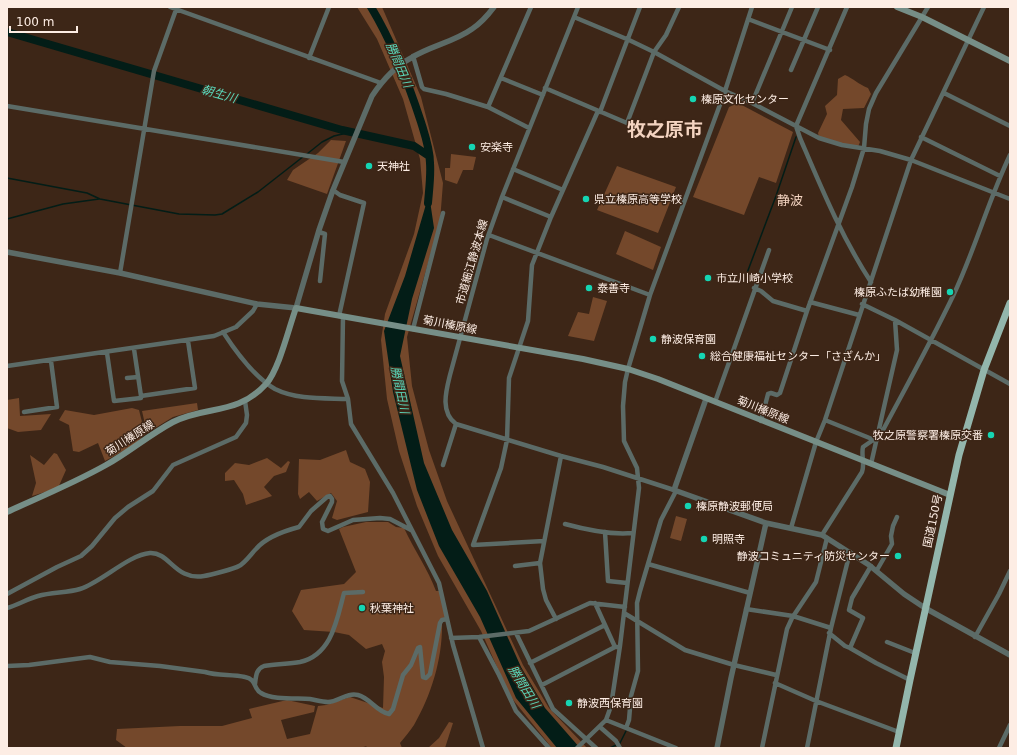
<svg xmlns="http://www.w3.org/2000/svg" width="1017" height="755" font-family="'DejaVu Sans','Noto Sans JP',sans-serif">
  <rect width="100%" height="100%" fill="#3d2617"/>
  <path fill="#74482b" d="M357 7H382L421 97 443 183 440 221 407 337 412 386 429 450 447 501 523 665 549 708 587 748H552L510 696 481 631 438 556 417 506 399 451 387 399 381 340 385 314 414 234 423 193 420 159 403 99 377 39Z
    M845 75C854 79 858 84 868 88L871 94 864 108 843 109 841 120 860 142 858 147 819 138 818 133 827 114 825 106 837 95 838 79Z
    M738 103 793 132 776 183 759 177 744 215 693 197 729 107Z
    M331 140 346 141 327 194 287 180 293 170 318 153Z
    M451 154 476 157 473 170H463L457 184 445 180V168H450Z
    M617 166 676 187 658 233 597 210Z
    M625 231 661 247 653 270 616 254Z
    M593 297 607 301 594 341 568 336 578 312 589 314Z
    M19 398 20 416 51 414 41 430 18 432 7 428V400Z
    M197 403 198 410 173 417 147 433 142 411Z
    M132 408 139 410 145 434 134 445 105 461 98 443 79 452 73 451 69 425 59 420 65 410 94 415Z
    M346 450 350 462 365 469 370 482 368 512 337 520 332 518 337 501 331 493 317 501 309 492 300 499 298 494 299 459 320 460Z
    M54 453 57 454 66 470 58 488 32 496 36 483 30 455 44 465Z
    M267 458 281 468 288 461 290 462 286 472 274 476 264 487 272 496 246 505 243 494 234 480 225 481V473L235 463 249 465Z
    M676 516 687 519 681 541 670 538Z
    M366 522H388L396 527 404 528C414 550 428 569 436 591H441L447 619 442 621C443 657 432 694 414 725 410 731 405 737 400 743L402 748H364L367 746 360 748H127L116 740 117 729 180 726H222L252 718 249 709 287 700 315 706 314 712 281 720 287 739 310 734 318 706 326 705 350 697 383 708 384 677 382 662 385 651 382 644 366 649 349 635 334 632 304 630 292 611 301 590 344 584 356 572 339 529 343 527Z
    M449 722 453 723 445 748H428L439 738Z"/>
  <path fill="#031d17" d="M429 194 434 228 412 299 400 356 424 463 452 530 487 591 521 667 545 708 580 748H557L516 698 480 617 439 546 417 490 393 392 384 331 405 276Z"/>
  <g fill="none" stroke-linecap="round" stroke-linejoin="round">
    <path stroke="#031d17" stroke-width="1.5" d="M307 154 322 142 334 136 351 132
      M7 178 87 193 100 199 179 214 215 215 222 214 258 192 304 156
      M7 219 63 204 99 199
      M744 281 776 196 796 137
      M610 748 620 743 626 731"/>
    <path stroke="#031d17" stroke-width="8" d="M371 7C392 42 408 82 421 122 425 135 430 149 430 163 431 176 429 190 428 203
      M7 32 342 130 414 146 429 156"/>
    <path stroke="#5c6b67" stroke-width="4.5" d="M170 7 381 83
      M578 7 502 197 487 239 450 375C446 391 440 412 456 424L561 456 603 467 674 490
      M847 7 796 126 800 138C821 187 841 236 871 282
      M574 17 629 40 654 52 725 91 752 103 819 138 842 145 880 151 911 160 1010 199
      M748 19 830 50
      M413 56 422 87 424 89 446 94 488 107 529 128
      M309 58 329 7
      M791 70 818 7
      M501 78 543 95
      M545 88 627 123 654 52 666 35 679 7
      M944 93 1010 126
      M752 103 792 7
      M7 106 344 162
      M488 107 531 7
      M600 112 640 7
      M921 137 1000 176
      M513 169 563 190
      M333 190 340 195 364 203 339 316
      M502 197 551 217
      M319 232 325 234 320 281
      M489 235 650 295
      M120 273 154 71 177 7
      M754 288 761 291 773 301 807 311
      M810 302 859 315
      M862 304 895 320 1010 384
      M343 316 342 381 348 399 351 424 393 493 439 583 453 645 483 748
      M413 329 443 213
      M223 332C236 352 254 377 275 389 297 400 325 398 348 399
      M134 349 141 396 195 388 188 341
      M107 353 114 401 141 398V396
      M7 366 214 336 236 327 253 311 257 304
      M127 378 138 377
      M715 402 769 250
      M24 412 57 407 51 361
      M825 420 872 439
      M761 421 768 394 771 393 777 395 780 393 807 311 852 187 864 148 866 124 869 109 876 93 928 7
      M877 434 882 432C906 387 931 342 953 296 975 250 988 201 1010 155
      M871 464 897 350 895 320
      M443 465 456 424
      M565 524C587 530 610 535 632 533
      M791 528 816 442 825 420 911 160 984 7
      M605 532 608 581 627 583
      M822 535 862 472C865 464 861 455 863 447L876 438
      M544 541 473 545 501 468 507 440 509 378 528 321 532 265 551 217 598 111
      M648 564 750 593
      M515 566 540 563
      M877 570 892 544 891 536 893 526 897 517
      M7 594 57 567 81 556 92 546 115 518 128 507 153 491 173 465 236 437 246 423 247 415 245 401
      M595 603 615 647H617
      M7 608C18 605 27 599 38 596 52 592 67 593 80 589 102 582 128 555 150 553 170 552 175 581 204 576 210 575 234 569 239 566 245 563 251 554 256 549 266 537 284 531 299 527L311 511 327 497 330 496 332 499V502L322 522 323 529 328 531 353 520 380 518 390 519 411 530
      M746 609 793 616 831 628
      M624 613 685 650 734 665 776 675
      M556 619 546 600 543 589 540 563 561 456
      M516 633 553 709 596 748
      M829 633 845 646 850 648 863 618 849 610 852 598 871 566
      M479 637 499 675 516 711 549 748
      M975 637 999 594 1010 571
      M451 638 479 637 529 631 590 603 625 607
      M887 642 915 653
      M850 648 876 663 910 680
      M530 663 605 625
      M7 666 29 665 90 657 110 662 160 666 205 672C218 676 232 674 245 677 257 679 253 689 261 693 272 700 297 698 310 699 316 700 322 702 328 702 338 702 347 692 358 695 370 698 377 712 389 714L393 709 403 675 411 665 418 648 420 647 423 677 426 678 430 674 440 623 442 620 447 619
      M775 683 816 701 899 732
      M255 684C256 676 256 669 264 666 276 664 289 664 300 662 332 655 337 619 344 593L363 592
      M542 685 615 647
      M606 720 676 748
      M600 727 616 741 620 748
      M626 728 629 720 631 696 638 671 637 603 640 591 661 520 676 491
      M577 748 606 720 611 706 620 646 639 488 637 468 624 441 623 406 625 382 628 369 650 295 725 91 752 7
      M762 748 787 629 792 618 816 582 827 538
      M807 748 831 628 850 552
      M999 748 1010 725"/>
    <path stroke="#5c6b67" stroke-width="5.5" d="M7 252 120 273 257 304 296 308 319 230 333 190 372 96C382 81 394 67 411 58 430 46 454 42 472 29 481 23 488 15 494 7
      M706 399 674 490 766 523 822 535 869 565 904 594 925 608 1010 655
      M717 748 731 678 766 523"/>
    <path stroke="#768e87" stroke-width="6" d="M897 7 922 17 1010 61
      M7 512C40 497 74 483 106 465 129 452 149 435 173 422 206 405 237 416 266 384 279 370 289 327 296 308L583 359 628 369 658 379 950 495"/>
    <path stroke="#93b6ac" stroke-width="7" d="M896 748 910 680 959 455 984 370 1010 303"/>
  </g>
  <g fill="#15d5b3" stroke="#3d2617" stroke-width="1.5">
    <circle cx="693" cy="99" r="4"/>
    <circle cx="472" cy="147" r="4"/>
    <circle cx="369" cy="166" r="4"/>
    <circle cx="586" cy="199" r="4"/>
    <circle cx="708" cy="278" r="4"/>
    <circle cx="589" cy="288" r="4"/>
    <circle cx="950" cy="292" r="4"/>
    <circle cx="653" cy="339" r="4"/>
    <circle cx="702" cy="356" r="4"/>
    <circle cx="991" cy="435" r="4"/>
    <circle cx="688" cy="506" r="4"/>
    <circle cx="704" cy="539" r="4"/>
    <circle cx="898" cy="556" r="4"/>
    <circle cx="362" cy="608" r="4"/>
    <circle cx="569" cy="703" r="4"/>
  </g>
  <g text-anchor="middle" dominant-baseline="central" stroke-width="3" stroke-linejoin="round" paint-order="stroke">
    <g font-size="11" fill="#fdede4" stroke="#3d2617" text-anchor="start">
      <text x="701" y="99">榛原文化センター</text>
      <text x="480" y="147">安楽寺</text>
      <text x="377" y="166">天神社</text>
      <text x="594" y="199">県立榛原高等学校</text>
      <text x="716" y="278">市立川崎小学校</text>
      <text x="597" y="288">泰善寺</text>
      <text x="942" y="292" text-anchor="end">榛原ふたば幼稚園</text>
      <text x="661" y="339">静波保育園</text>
      <text x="710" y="356">総合健康福祉センター「さざんか」</text>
      <text x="983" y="435" text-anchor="end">牧之原警察署榛原交番</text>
      <text x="696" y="506">榛原静波郵便局</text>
      <text x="712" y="539">明照寺</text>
      <text x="890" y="556" text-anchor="end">静波コミュニティ防災センター</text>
      <text x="370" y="608">秋葉神社</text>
      <text x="577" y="703">静波西保育園</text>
    </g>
    <g font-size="11" fill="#fdede4" stroke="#3d2617">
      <text transform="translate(472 262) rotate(-74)">市道細江静波本線</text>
      <text transform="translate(450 325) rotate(11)">菊川榛原線</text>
      <text transform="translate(763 410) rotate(22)">菊川榛原線</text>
      <text transform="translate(130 438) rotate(-33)">菊川榛原線</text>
      <text transform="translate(933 521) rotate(-78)">国道150号</text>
    </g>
    <g font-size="12" font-style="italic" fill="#5ad7ba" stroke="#3d2617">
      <text transform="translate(399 65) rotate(67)">勝間田川</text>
      <text transform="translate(219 94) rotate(16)">朝生川</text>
      <text transform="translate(400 390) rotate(78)">勝間田川</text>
      <text transform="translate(524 687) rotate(58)">勝間田川</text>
    </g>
    <g font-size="13" fill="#f4d4c1" stroke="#3d2617">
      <text x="790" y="200">静波</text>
    </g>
    <g font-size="19" font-weight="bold" fill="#f4d4c1" stroke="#3d2617">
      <text x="665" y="129">牧之原市</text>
    </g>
  </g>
  <rect width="1017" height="755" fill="none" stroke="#fdede4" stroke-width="16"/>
  <path d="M10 26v6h67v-6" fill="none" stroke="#fdede4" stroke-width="2"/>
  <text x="16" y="26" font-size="12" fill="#fdede4" stroke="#3d2617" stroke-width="3" paint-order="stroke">100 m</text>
</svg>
